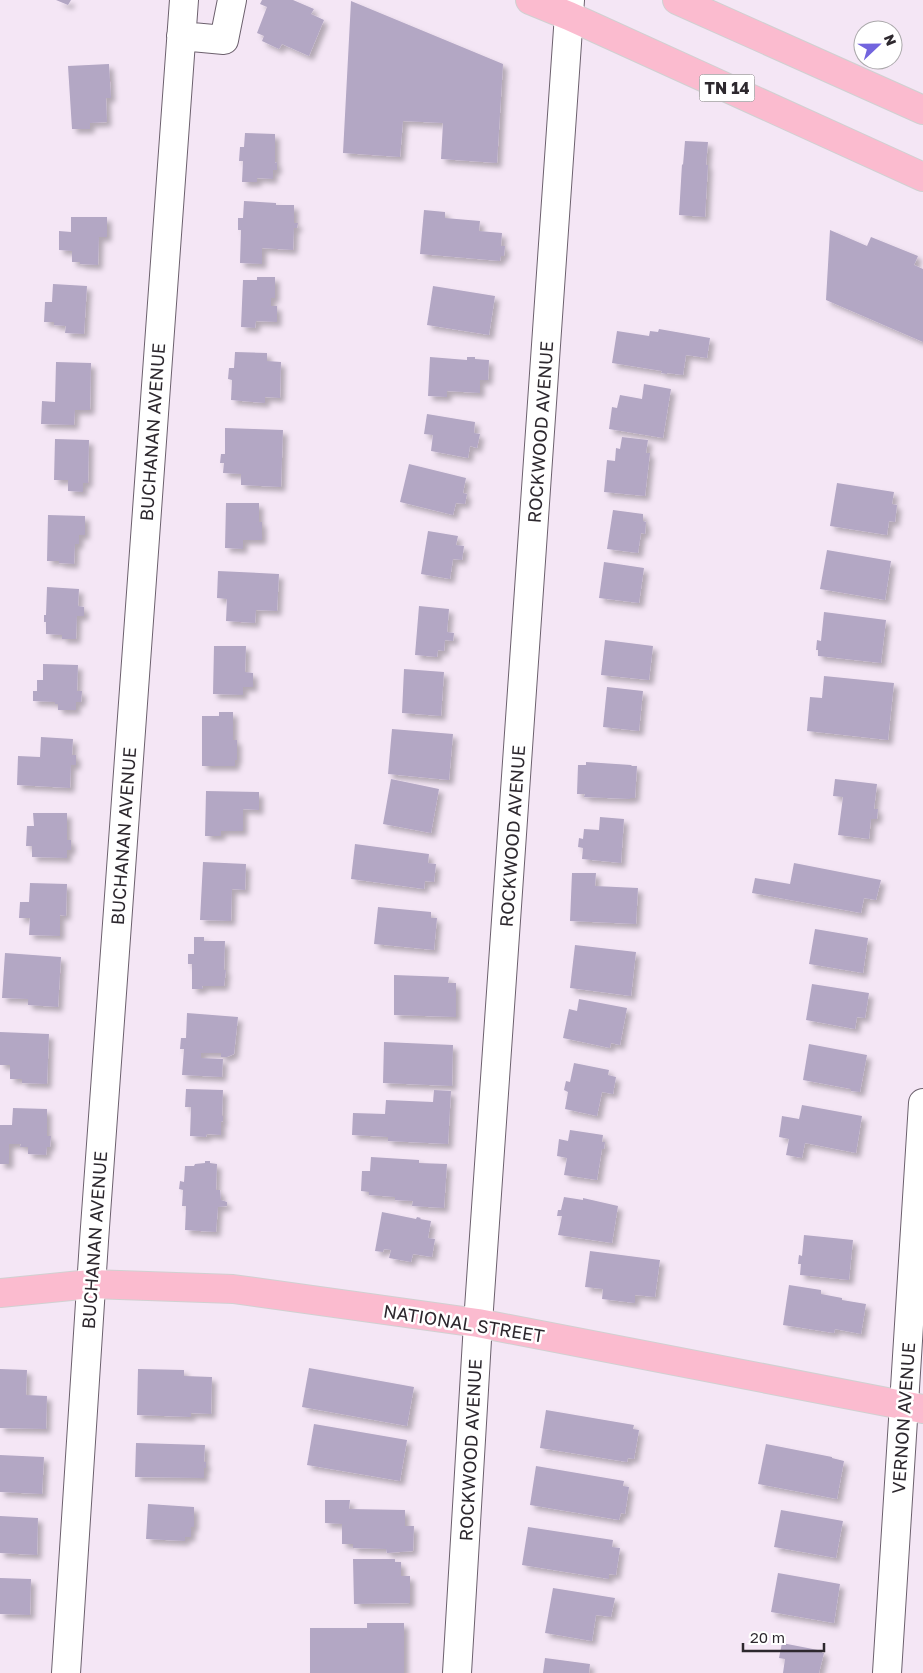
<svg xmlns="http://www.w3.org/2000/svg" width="923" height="1673" font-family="'Golos Text',sans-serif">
  <defs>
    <filter id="shadow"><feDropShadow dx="4.5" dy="4.5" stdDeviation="2.5" flood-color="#0004"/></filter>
  </defs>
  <rect width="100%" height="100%" fill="#f4e6f5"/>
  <path fill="#b3a7c4" filter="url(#shadow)" d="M56 0H71L68 5Z
    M262 0H293L314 9 311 14 324 20 309 56 282 44 279 49 262 41 264 36 257 33 267 7 260 4Z
    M351 1 503 64 497 163 441 159 443 123 403 121 400 157 343 153Z
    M109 64 111 98H106L107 122 90 123V129H72L68 66Z
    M245 133 275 134V163L277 162V170H273V179L257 178V182H242L243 161H239L240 147H244Z
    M685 141 708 142 706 165H708L705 217 679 215 682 164 683 165Z
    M244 201 276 203V205H294V223H298L297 228H294L293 250 262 248V264L240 263 241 230H238V218H243Z
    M424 210 445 212V218L480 221 479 231 502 233 501 246H505L504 256H501L500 261 420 254Z
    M71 217H107V237H99L98 265 80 264V262H72V251L59 250V231L71 232Z
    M830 230 867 246 871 237 918 256 914 265 923 269V342L826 300Z
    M257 277H275V298H271V306H277V322L256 321 255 328 241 327 243 280H257Z
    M53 284 87 286 84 334 65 333 66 326 54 325V322H44L45 302H52Z
    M433 286 495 296 489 335 427 325Z
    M659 329 710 338 707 358 686 355 683 375 667 373V374L661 373 662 371 612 363 617 331 649 336 650 331 658 332Z
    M235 352 267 353V361L281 362 280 398 265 397V403L231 400 232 380 228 379 229 368H234Z
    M430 357 467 360V357H475V359L489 360 488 380H480V393L447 391V397L428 396Z
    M56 362 91 363 90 410H75L74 425 41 424 42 401 55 402Z
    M644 384 671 389 663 438 609 429 612 407 617 408 620 395 642 399Z
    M427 414 475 422 474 433 480 434 477 448 470 446 468 458 431 451 433 435 424 434Z
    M225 428 283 430 281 487 241 485V474L223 473 224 463H220L221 454H225Z
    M622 437 648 440 646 453H650L645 496 604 492 607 460 615 461 616 448 620 449Z
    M55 439 89 440 88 483H83V492L68 491V480H54Z
    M409 464 466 478 463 493 467 494 465 504 456 503 453 515 400 502Z
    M837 483 894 492 892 504 897 505 895 522 889 521 887 535 830 526Z
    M226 503H259V522H262V540H243V549L225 548Z
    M613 510 643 514V521L646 522 645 534 641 533 638 553 607 549Z
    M48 515 85 516V535H79V544H75L74 564 59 563V561H47Z
    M428 531 458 536 456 545 464 546 462 560 453 559 450 579 421 574Z
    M827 550 891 561 885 600 820 589Z
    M604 562 644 568 639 603 599 598Z
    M218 571 279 574 277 611 256 610 255 623 226 621 227 599 217 598Z
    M47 587 79 589 78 606 84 607V616H77L76 639H62V635L46 634V622H44V615H46Z
    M419 606 449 609 447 632 454 633 453 641 445 640 444 651 438 650 437 657 415 655Z
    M824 612 886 620 881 663 818 656V650H816L817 640 821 641Z
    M605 640 653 646 649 680 601 675Z
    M214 646H246L245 672 253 673V687H243V695L213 694Z
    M43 664 78 665 77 691H82L81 702H76V710H58V704H55V702L33 701V691H37V680H43Z
    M404 669 444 672 441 716 402 713Z
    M824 676 894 683 888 740 807 731 810 697 822 698Z
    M607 687 643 691 639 731 603 727Z
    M219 712H233V740H237V760H235V766H202V716H219Z
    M392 729 453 734 449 780 388 774Z
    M41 737 73 739 72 755H76V765H71L70 788 17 785 18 756 40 757Z
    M586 762 631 765 632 766H637L635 798H630V799L584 797 585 794H577L578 765H586Z
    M391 779 439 789 431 833 383 824Z
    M835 779 877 784 874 809H878L877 819H871L869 839 838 835 843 797 833 796Z
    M206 791 259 792V810L243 809V831H221V836H205Z
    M33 813H67V840H71V850H67V858L32 857V846H26L27 826H34Z
    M600 817 624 819 621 863 582 859 583 848 578 847 579 838 583 839 584 829 599 830Z
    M355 844 429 854 428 863 436 864 434 882 425 881 424 889 351 879Z
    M203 862 246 864 245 890 232 889 231 921 200 920Z
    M794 863 881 880 876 900 864 898 861 913 752 893 755 878 790 884Z
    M572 873H596L595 886 638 888 636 924 570 921Z
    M30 883 67 884 66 916 60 915V936L29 935 30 918H19L20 902H29Z
    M378 907 431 912V918H437L434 950 374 944Z
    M815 929 868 938 863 973 809 964Z
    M194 937H204V941H225L224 970H226L224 986H202L203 989H192V964H188V954H194Z
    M575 945 636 952 631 996 570 988Z
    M5 953 61 957 58 1007 28 1005V999L2 998Z
    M394 975 449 977 448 983H456V1017L394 1015Z
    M812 984 869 993 865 1018 857 1017 855 1029 806 1020Z
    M579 999 627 1008 620 1045 611 1043 610 1048 563 1038 569 1009 577 1011Z
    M187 1013 238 1017 234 1054 227 1057H221V1053H201V1058L223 1059 222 1077 182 1075 184 1049H180L181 1038H186Z
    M0 1032 49 1034 47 1084 22 1083V1079H10V1065H0Z
    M384 1042 453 1045 452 1086 383 1083Z
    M809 1044 867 1055 860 1092 851 1091V1089L803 1080Z
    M574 1063 609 1070 608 1075 616 1077 613 1094 602 1092 597 1116 565 1109 568 1092 564 1090 566 1081 570 1082Z
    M186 1089 223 1090 222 1116H223V1121L221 1122V1135L207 1134 206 1137 190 1136 191 1107H185Z
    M434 1090 451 1091 448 1144 388 1141V1137L352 1135 353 1113 385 1114 386 1100 433 1102Z
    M802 1105 862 1116 856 1153 805 1143 802 1158 786 1155 789 1139 779 1137 782 1116 799 1119Z
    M13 1108 47 1109V1136H51L50 1147H47L46 1155 28 1154V1147H20L21 1144H9V1164H0V1125H12Z
    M570 1130 603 1135 602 1142H605L604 1149H602L597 1180 564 1175 567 1158 557 1156 559 1139 568 1141Z
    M371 1157 419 1160V1163L447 1164 444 1208 412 1206 413 1201 395 1200V1197L369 1195V1192L361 1191 362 1171H370Z
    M205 1161H210V1163L217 1164 216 1190H220L221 1200 227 1202V1206L218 1207 216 1232 185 1230 186 1206H182L183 1190 179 1189 180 1181 184 1182 185 1166H194L195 1164 205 1163Z
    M564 1197 583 1200V1198L618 1206 612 1243 558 1235 562 1216H557L558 1210H561Z
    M382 1212 416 1219 417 1217 421 1218 420 1219 431 1221 428 1238 435 1239 432 1257 413 1254 411 1262 389 1258 391 1250 384 1249 383 1252 375 1251Z
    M804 1235 853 1240 849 1280 800 1275 801 1264H798L799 1255 802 1256Z
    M590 1251 660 1260 655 1297 635 1295V1303L602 1299 603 1289 585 1287Z
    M789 1285 821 1290V1294L842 1298V1300L866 1304 861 1334 835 1329 834 1333 783 1325Z
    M309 1368 414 1387 407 1426 302 1407Z
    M0 1369 27 1370 26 1395 47 1396 46 1429 0 1428Z
    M138 1369 184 1370V1376L212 1377 211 1414 191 1413V1417L137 1415Z
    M546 1410 634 1425 633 1429 639 1430 634 1459 628 1458 627 1462 540 1448Z
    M314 1424 407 1440 400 1481 307 1465Z
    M136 1443 205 1445 204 1462H206V1468H204V1478L135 1477Z
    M766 1444 832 1457V1458L844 1461 837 1499 758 1484Z
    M0 1455 44 1457 42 1494 0 1492Z
    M536 1466 624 1481 623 1486 629 1487 625 1514 621 1513 619 1520 530 1505Z
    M325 1500H350L349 1509 405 1510V1526H414L413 1551 387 1553 386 1549 353 1548V1544H342V1524L325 1523Z
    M148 1504 194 1507V1527H191V1537H185V1541L146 1539Z
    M781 1510 843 1521 836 1558 774 1547Z
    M0 1516 38 1518 37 1555 0 1553Z
    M528 1527 613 1540 612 1547 620 1548 616 1575 609 1574V1579L522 1565Z
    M353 1559H395V1562H401V1576H410V1603L354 1604Z
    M778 1573 840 1584 834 1623 771 1612Z
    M0 1578 31 1579 30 1615 0 1614Z
    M553 1588 615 1598 611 1617 596 1615 592 1641 545 1633Z
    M367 1623H404V1673H310V1628H367Z
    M782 1643 823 1651 822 1653H824L819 1673H783L785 1659 779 1658Z
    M545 1658 590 1664 589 1673H543Z"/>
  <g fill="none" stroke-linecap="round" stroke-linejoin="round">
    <g stroke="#6c606d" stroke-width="30">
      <path id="minor" d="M181 36 224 40 232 0
        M66 1673 94 1241 184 0
        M457 1673 478 1323 570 0
        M887 1673 923 1103"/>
    </g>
    <g stroke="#d1d0d1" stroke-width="30">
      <path id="major" d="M530 0 569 16 923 177
        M677 0 923 110
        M0 1293 91 1284 233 1289 478 1323 923 1409"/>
    </g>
    <use href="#minor" stroke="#fff" stroke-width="28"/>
    <use href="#major" stroke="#fbbbcf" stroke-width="28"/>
  </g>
  <g text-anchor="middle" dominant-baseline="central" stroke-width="5" stroke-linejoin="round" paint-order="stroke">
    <rect fill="#fff" stroke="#6c686d" stroke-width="1" x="699.5" y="74.5" width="55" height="27" rx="4"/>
    <g font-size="16" font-weight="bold" fill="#2d282e">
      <text x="727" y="88">TN 14</text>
    </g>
    <g font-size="18" fill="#2d282e" stroke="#fff">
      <text transform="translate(152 432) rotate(-86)">BUCHANAN AVENUE</text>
      <text transform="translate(540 432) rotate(-86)">ROCKWOOD AVENUE</text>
      <text transform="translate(123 836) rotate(-86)">BUCHANAN AVENUE</text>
      <text transform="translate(512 836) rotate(-86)">ROCKWOOD AVENUE</text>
      <text transform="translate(94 1240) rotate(-86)">BUCHANAN AVENUE</text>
      <text transform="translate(464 1323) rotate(9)">NATIONAL STREET</text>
      <text transform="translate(903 1418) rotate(-86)">VERNON AVENUE</text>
      <text transform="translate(470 1450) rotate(-87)">ROCKWOOD AVENUE</text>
    </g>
  </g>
  <g transform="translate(878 45) rotate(68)"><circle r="24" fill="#ffffff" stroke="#aba9ab"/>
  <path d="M0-4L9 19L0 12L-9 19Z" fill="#7264de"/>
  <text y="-8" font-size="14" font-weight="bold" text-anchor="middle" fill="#2d282e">N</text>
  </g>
  <path d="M743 1643v8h81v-8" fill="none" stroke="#2d282e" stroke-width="2.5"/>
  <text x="750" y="1643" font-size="15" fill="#2d282e" stroke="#ffffff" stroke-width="4" paint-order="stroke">20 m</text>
</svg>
